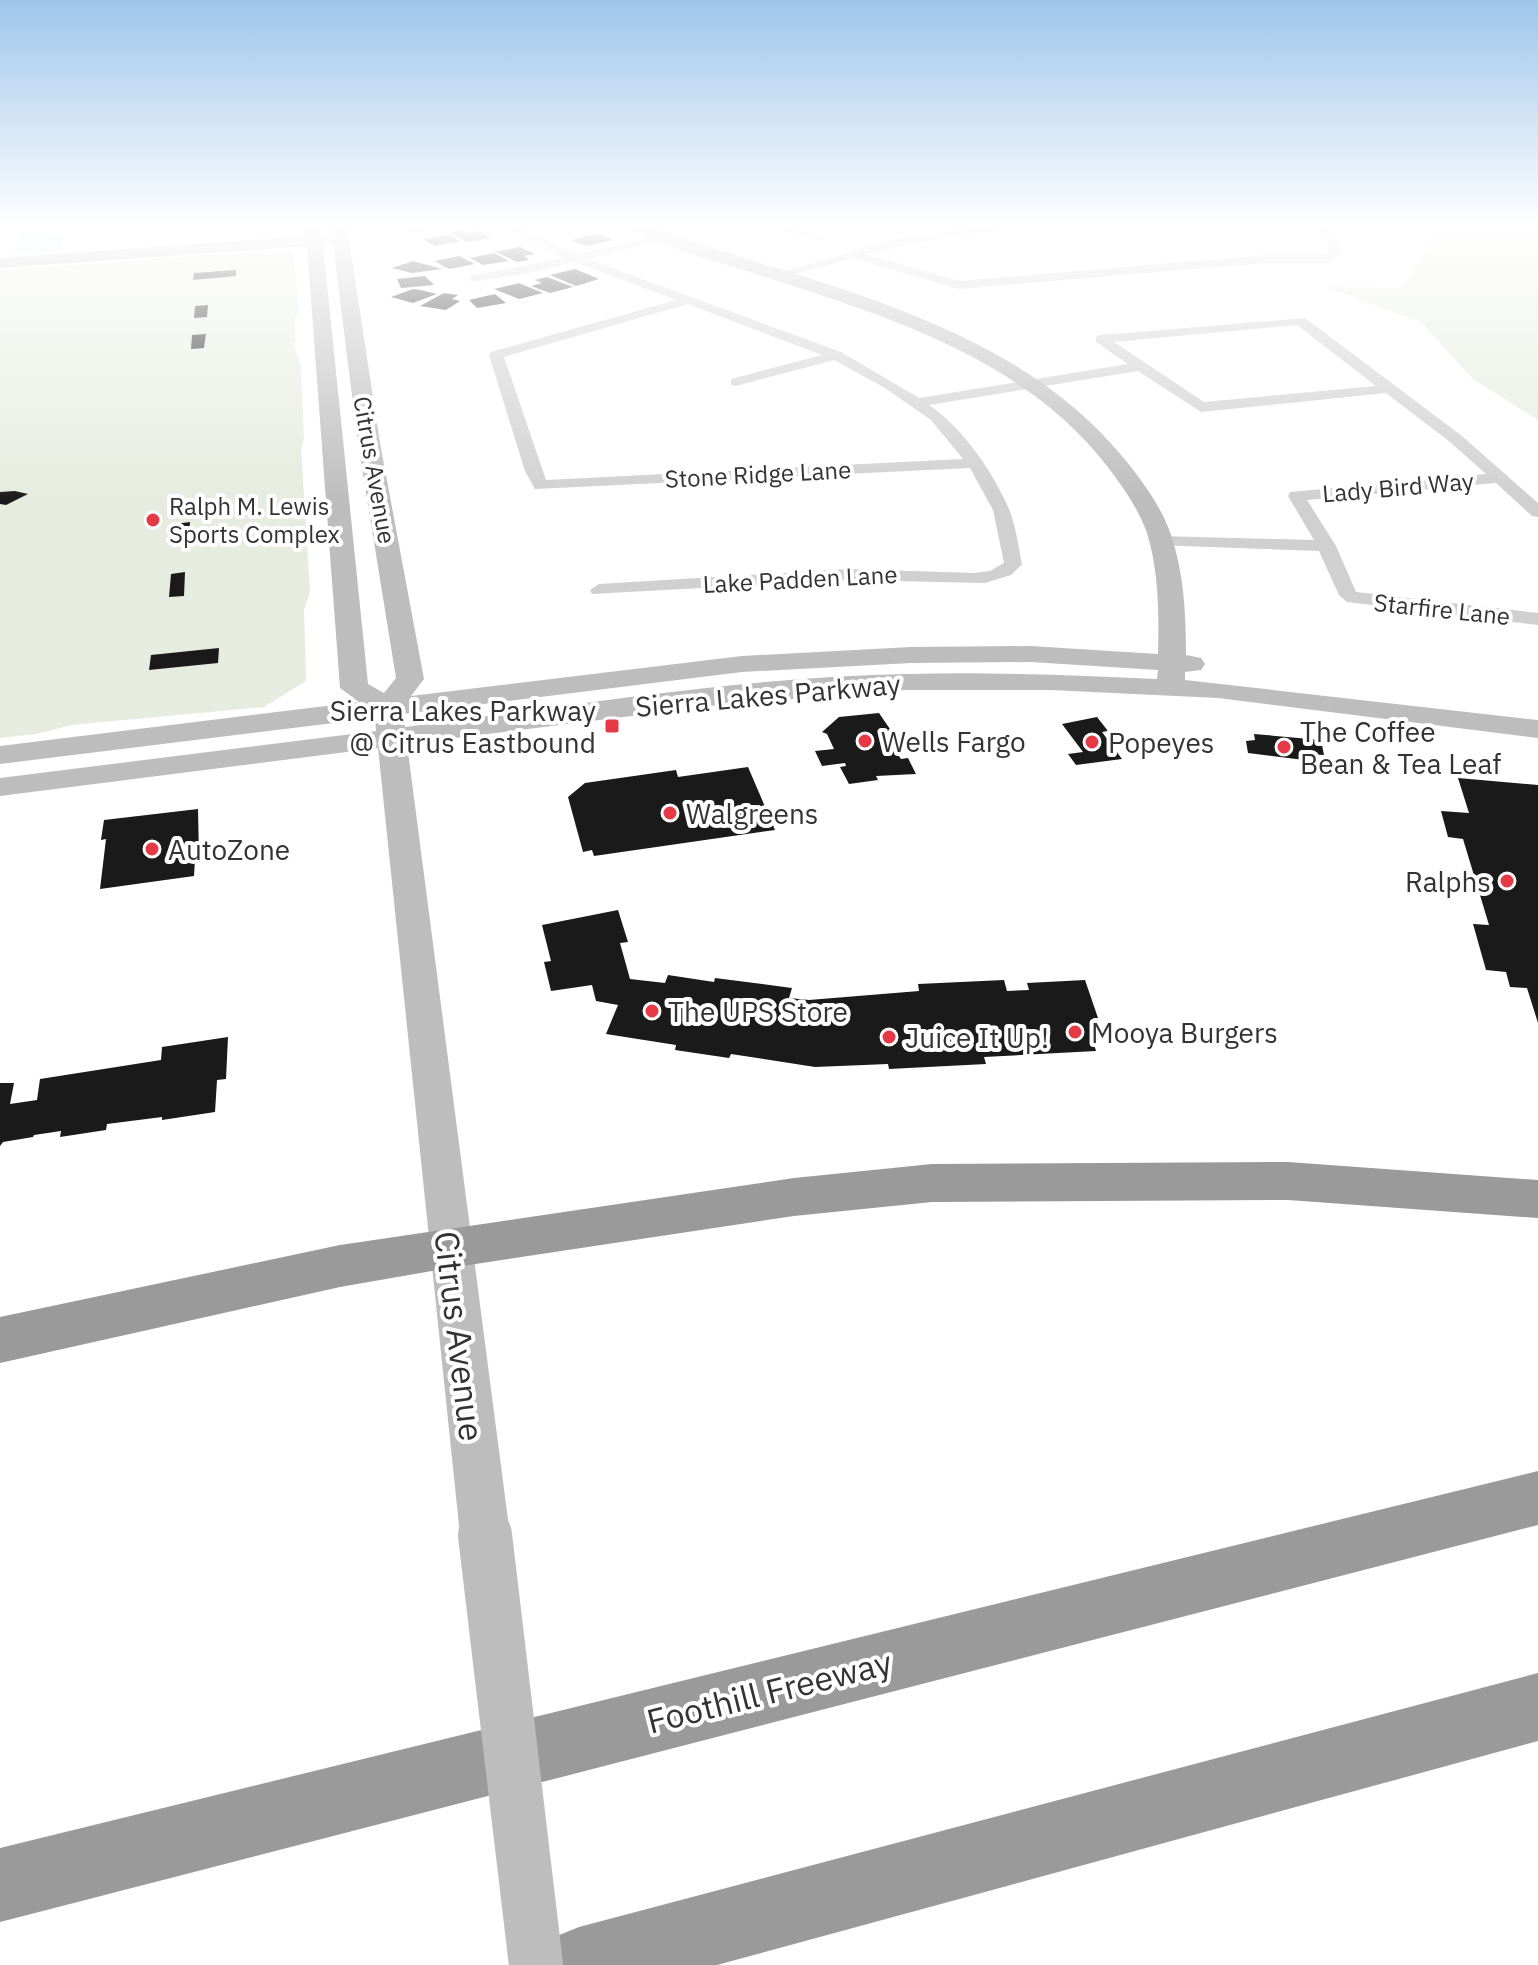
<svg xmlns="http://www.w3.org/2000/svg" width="1538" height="1965" font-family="'IBM Plex Sans',sans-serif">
  <rect width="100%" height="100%" fill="#fff"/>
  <path fill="#e6ecdf" d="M1429 226H1538V420L1473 379 1421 322 1325 287 1402 288 1432 239Z
    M279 250 294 253 299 312 294 320 296 341 294 344 301 366 304 440 301 448 310 592 304 610 306 681 264 707 71 725 37 734 0 738V270Z"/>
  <path fill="#cfe2ee" d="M23 228H38L43 233 64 234 60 250 13 254Z"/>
  <path fill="#1a1a1a" d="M463 230 468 233 479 231 492 238 467 242 450 232Z
    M598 233 613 240 586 246 571 240Z
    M448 235 460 241 435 246 423 239Z
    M520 247 535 254 524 256 529 260 517 262 496 252Z
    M494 253 509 261 483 265 470 258Z
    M459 256 475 264 449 269 434 261Z
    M413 261 442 269 412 273 392 268Z
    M575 269 599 279 576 286 550 275Z
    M236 270V276L193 280 194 273Z
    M425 276 434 285 401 288 397 279Z
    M547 277 573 287 550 293 531 286 542 283 535 280Z
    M519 283 543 293 519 299 494 289Z
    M413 289 421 290 437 294 413 303 391 297Z
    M444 293 458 295 452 299 460 301 446 310 420 306Z
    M495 294 506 303 477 308 469 300Z
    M208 305 207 317 194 318 195 306Z
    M206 334 204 348 191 349 192 335Z
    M15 491 28 494 6 505 0 504V492Z
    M190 522 188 544 173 545 175 524Z
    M185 572 184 596 169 597 171 574Z
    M219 648 218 663 149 670 151 655Z
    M879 713 905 751 897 753 901 759 908 758 916 774 876 776 878 780 849 784 840 767 846 766 845 763 822 766 815 751 834 749 827 734 822 732 839 717Z
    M1097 717 1108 731 1102 732 1122 759 1076 765 1068 754 1083 752 1062 724Z
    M1254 734 1321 740 1324 755 1303 754 1304 760 1248 753 1246 741 1255 740Z
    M748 767 775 830 594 856 592 850 583 852 568 797 585 783 676 770 678 777Z
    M1458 778 1538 785V1023L1527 988 1510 987 1506 972 1486 970 1473 924 1489 925 1463 839 1448 837 1441 811 1469 813Z
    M198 809 199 858 195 859 194 876 100 889 106 839 101 840 104 820Z
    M618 910 628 942 620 943 630 979 665 983 668 975 714 982 715 978 792 988 789 998 809 1000 919 991 918 984 1004 980 1007 991 1029 990 1027 983 1085 980 1098 1018H1093L1099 1037H1092L1096 1051 984 1057 986 1064 889 1069 888 1064 815 1067 731 1054 729 1058 675 1050 676 1045 606 1034 618 1005 596 1001 592 985 551 991 544 962 551 961 542 925Z
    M228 1037 226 1079 217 1080 215 1112 162 1120V1117L107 1124 106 1130 60 1137 61 1131 34 1135 33 1137 3 1142 0 1146V1083H14L10 1104 37 1100 40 1079 161 1060 162 1047Z"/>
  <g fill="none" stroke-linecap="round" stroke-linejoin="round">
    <path fill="#d0d0d0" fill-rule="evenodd" d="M402 226H445C435 232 408 235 398 229Z
      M503 226H518L576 254 665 234V240L588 259 841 352 919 398 1128 364 1096 342V336L1101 335 1305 318 1462 436 1538 503V517L1532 516 1496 483 1307 500 1336 546 1356 592 1538 613V625L1347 602 1339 595 1319 551 1155 545 1152 541 1155 537 1161 536 1314 540 1288 496 1290 492 1486 474 1450 442 1386 393 1201 412 1138 371 929 405C963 428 993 472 1009 509 1016 526 1018 546 1022 564L1011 575 985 583 848 580 592 594 590 590 599 584 848 569 974 573 990 571 1004 563 993 510 970 468 535 489 525 471 489 355 491 352 676 300 574 262 531 273 471 282V276L563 258ZM688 304 822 355 731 379V385L736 386 834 360 885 388 931 420 963 459 546 480 504 357ZM1297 325 1376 386 1204 402 1114 342Z
      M763 226H785L827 237 821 241Z
      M980 226H1028L1022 229 950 236 866 254 959 281 1266 255H1326L1329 251 1327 241 1313 226H1326L1339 240 1341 251 1330 263H1266L958 289 853 258 775 280 769 276 900 237Z"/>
    <path fill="#bdbdbd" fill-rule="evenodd" d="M305 226H321L322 235H332L331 226H347L380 443 424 679 411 696 742 656 911 647 1031 646 1158 654C1159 614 1159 572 1147 533 1138 508 1123 487 1107 466 1022 356 883 315 756 274 731 266 641 241 626 226H649C814 286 1012 318 1127 462 1145 485 1162 508 1171 535 1184 573 1186 615 1186 655L1201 658 1205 664 1201 670 1185 672V680L1538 720V738L1218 698 1050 690H905L719 705 407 744 510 1535 503 1551 485 1558 467 1551 460 1535 378 748 0 796V778L376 731 375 718 0 764V746L359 702 340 688 307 246 0 268V258L306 236ZM333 244 358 443 396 678 384 693 368 684 323 245ZM1031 662 1158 670 1157 679C1074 675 991 672 908 674 741 677 570 706 405 727L403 714 742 672 911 663Z"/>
    <path fill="#9a9a9a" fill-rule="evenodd" d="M1288 1162 1538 1180V1218L1288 1200 932 1202 794 1216 449 1268 340 1287 0 1363V1317L340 1245 794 1178 932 1164Z
      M1538 1471V1525L0 1922V1848Z
      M1538 1673V1741L717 1965H541L552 1938 579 1927Z"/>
    <path stroke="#bdbdbd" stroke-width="54" d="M485 1535 536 1965"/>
  </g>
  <linearGradient id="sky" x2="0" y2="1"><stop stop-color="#9ec6ea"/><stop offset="0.45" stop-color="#fff"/><stop offset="1" stop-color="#fff" stop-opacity="0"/></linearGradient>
  <rect width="1538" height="501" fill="url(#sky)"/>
  <g fill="#e63946" stroke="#fff" stroke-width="3">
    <circle cx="153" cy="520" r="8"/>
    <rect x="604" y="718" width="16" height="16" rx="4"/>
    <circle cx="865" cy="741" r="8"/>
    <circle cx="1092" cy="742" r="8"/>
    <circle cx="1284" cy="747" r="8"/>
    <circle cx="670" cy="813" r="8"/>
    <circle cx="152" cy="849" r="8"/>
    <circle cx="1507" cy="881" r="8"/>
    <circle cx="652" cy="1011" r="8"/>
    <circle cx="1075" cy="1032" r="8"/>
    <circle cx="889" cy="1037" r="8"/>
  </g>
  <g text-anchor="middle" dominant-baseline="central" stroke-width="8" stroke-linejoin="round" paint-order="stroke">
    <g font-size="24" fill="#333" stroke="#fff">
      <text transform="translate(375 470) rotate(80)">Citrus Avenue</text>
      <text transform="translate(758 474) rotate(-3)">Stone Ridge Lane</text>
      <text transform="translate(1398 487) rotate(-5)">Lady Bird Way</text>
      <text transform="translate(800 579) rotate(-3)">Lake Padden Lane</text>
      <text transform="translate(1442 609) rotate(6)">Starfire Lane</text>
    </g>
    <g font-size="24" fill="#333" stroke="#fff" text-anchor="start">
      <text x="169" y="506">Ralph M. Lewis<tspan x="169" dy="28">Sports Complex</tspan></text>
    </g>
    <g font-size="28" fill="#333" stroke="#fff">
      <text transform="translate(768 695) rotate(-5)">Sierra Lakes Parkway</text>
    </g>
    <g font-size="28" fill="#333" stroke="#fff" text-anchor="start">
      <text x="596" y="710" text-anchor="end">Sierra Lakes Parkway<tspan x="596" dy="32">@ Citrus Eastbound</tspan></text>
      <text x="1300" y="731">The Coffee<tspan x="1300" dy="32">Bean &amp; Tea Leaf</tspan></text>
      <text x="881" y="741">Wells Fargo</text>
      <text x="1108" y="742">Popeyes</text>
      <text x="686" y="813">Walgreens</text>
      <text x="168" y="849">AutoZone</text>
      <text x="1491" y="881" text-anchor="end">Ralphs</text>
      <text x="668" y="1011">The UPS Store</text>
      <text x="1091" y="1032">Mooya Burgers</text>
      <text x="905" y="1037">Juice It Up!</text>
    </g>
    <g font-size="34" fill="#333" stroke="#fff">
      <text transform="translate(460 1336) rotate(83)">Citrus Avenue</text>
      <text transform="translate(769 1691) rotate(-14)">Foothill Freeway</text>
    </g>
  </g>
</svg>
